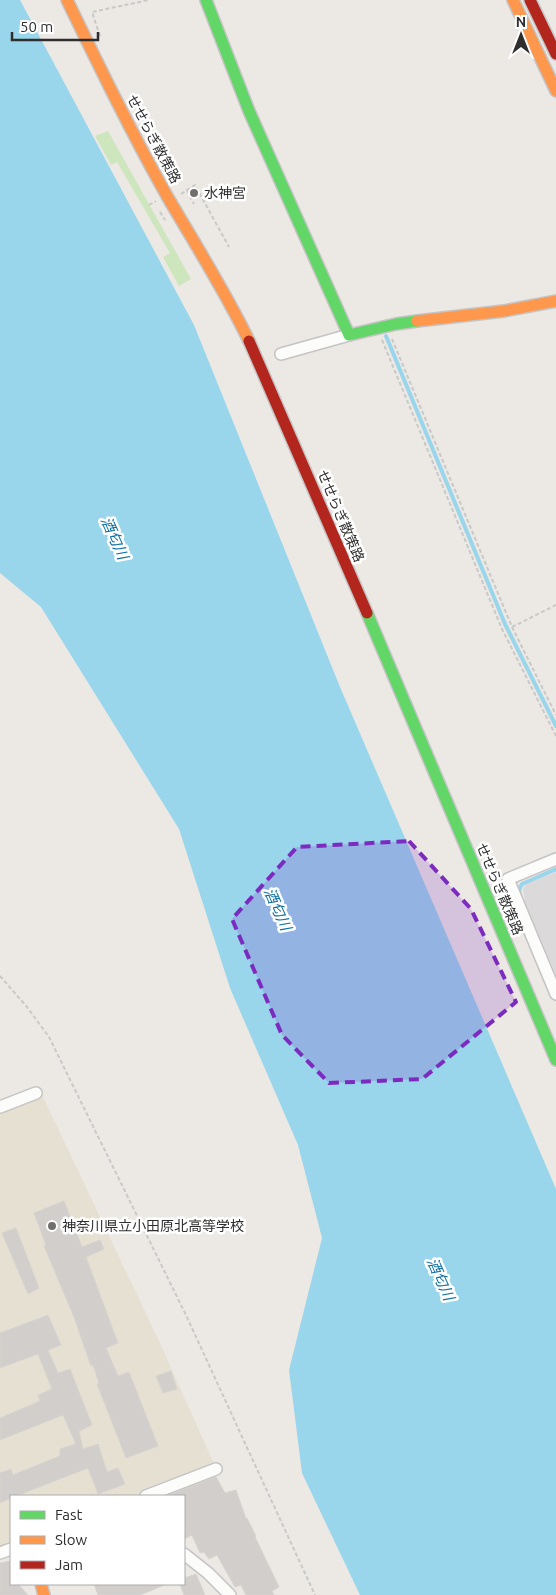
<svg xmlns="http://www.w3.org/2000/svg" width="556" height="1595" font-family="Ubuntu,'Noto Sans JP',sans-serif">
  <rect width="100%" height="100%" fill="#ece8e4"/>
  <path fill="#dcd9db" d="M556 872V975L525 902 523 889 526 884Z"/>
  <path fill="#e6e0d3" d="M42 1095 159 1341 214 1464 133 1496H11V1544L0 1549V1111Z"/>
  <path fill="#cee6be" d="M108 131 191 279 179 286 163 257 170 253 117 162 111 165 95 136Z"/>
  <path fill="#99d6ec" d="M0 0H20L194 325 340 687 556 1189V1595H360L302 1473 289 1370 322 1238 298 1145 230 988 179 829 41 607 0 573Z"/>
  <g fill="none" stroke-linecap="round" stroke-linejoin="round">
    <path stroke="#99d6ec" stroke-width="4" d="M386 336 505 624 556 726
      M520 896 519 890 522 884 556 869"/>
  </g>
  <path fill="#d1cecb" stroke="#d7d4d0" d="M64 1201 82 1247 100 1240 104 1249 86 1257 118 1343 106 1348 118 1376 129 1372 158 1446 126 1458 97 1384 99 1383 93 1365 91 1366 74 1317 44 1246 46 1245 34 1213Z
    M16 1228 39 1288 28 1294 2 1233Z
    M48 1315 61 1345 48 1350 58 1373 70 1369 92 1425 79 1431 83 1449 98 1444 107 1472 118 1468 125 1484 98 1494 88 1468 16 1496H11V1498L0 1503V1473L11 1469 13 1475 60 1456V1449L76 1444 63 1415 0 1440V1418L40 1401 38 1395 52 1389 38 1354 0 1368V1333Z
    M171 1371 177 1389 163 1393 156 1376Z
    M216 1477 225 1493 236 1490 246 1519 247 1518 256 1536 255 1537 279 1587 272 1591 274 1595H246L241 1585 235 1587 217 1555 209 1559 204 1552 200 1553 192 1535 184 1539V1496H166Z
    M11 1561V1584H18L28 1595H0V1563Z
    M196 1574 205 1595H184L180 1584H184V1578Z
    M94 1584H167L140 1595H98Z"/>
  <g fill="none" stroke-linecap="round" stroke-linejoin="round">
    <g stroke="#c5c4c5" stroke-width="14">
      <path id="street" d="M281 354 349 335
        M556 859 508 879 556 994
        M0 1107 36 1093
        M146 1496 216 1469
        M0 1553 11 1549
        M184 1554 208 1573 230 1595"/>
    </g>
    <g stroke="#c5c4c5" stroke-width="14">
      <path id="fast" d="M206 0 249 111 349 335 396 324 417 321
        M367 613 556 1060"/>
    </g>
    <g stroke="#c5c4c5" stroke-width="14">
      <path id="slow" d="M67 0C99 66 131 132 167 196 195 244 225 291 249 341
        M513 0 556 91
        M417 321 504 311 556 301
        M41 1584 44 1595"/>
    </g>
    <g stroke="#c5c4c5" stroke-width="14">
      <path id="jam" d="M530 0 556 54
        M249 341 367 613"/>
    </g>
    <path stroke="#c9c9c8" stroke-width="2" stroke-dasharray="4 2.5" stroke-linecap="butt" d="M100 36 92 12 149 0
      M187 190 194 204
      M181 194 195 185 229 247
      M149 205 156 201
      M160 212 165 220
      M392 339 512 627 556 715
      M382 340 502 629 556 736
      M512 627 556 605
      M0 976 27 1007 49 1037 185 1313 315 1595"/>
    <use href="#street" stroke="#fcfcfb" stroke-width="11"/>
    <use href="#fast" stroke="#63d668" stroke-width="11"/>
    <use href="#slow" stroke="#ff974d" stroke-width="11"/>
    <use href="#jam" stroke="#b3261e" stroke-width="11"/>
  </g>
  <path fill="#7b2cbf" fill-opacity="0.2" stroke="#7b2cbf" stroke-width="4" stroke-dasharray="10 6" stroke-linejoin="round" d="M409 841 471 909 516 1002 422 1079 329 1083 282 1035 232 919 297 847Z"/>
  <g fill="#706f6e" stroke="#fff" stroke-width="2">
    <circle cx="194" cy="193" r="5"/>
    <circle cx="52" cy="1226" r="5"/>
  </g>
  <g text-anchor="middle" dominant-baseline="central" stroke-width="5" stroke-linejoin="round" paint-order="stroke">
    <g font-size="14" fill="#2e2e2e" stroke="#fff">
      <text transform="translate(154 139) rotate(62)">せせらぎ散策路</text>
      <text transform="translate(341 516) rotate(67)">せせらぎ散策路</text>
      <text transform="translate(500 889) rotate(67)">せせらぎ散策路</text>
    </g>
    <g font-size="14" fill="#2e2e2e" stroke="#fff" text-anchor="start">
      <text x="204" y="193">水神宮</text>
      <text x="62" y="1226">神奈川県立小田原北高等学校</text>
    </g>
    <g font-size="15" font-style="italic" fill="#0d6fa3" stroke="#fff">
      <text transform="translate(115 538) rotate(66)">酒匂川</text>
      <text transform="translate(278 909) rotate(66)">酒匂川</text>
      <text transform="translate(441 1279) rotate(66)">酒匂川</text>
    </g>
  </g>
  <rect x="10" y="1495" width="175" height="90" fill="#ffffff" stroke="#ababab"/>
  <rect x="20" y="1511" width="25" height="8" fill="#63d668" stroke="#ababab"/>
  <text x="55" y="1520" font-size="15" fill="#2e2e2e">Fast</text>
  <rect x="20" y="1536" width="25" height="8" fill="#ff974d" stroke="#ababab"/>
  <text x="55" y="1545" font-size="15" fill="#2e2e2e">Slow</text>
  <rect x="20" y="1561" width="25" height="8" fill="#b3261e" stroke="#ababab"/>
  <text x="55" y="1570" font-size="15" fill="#2e2e2e">Jam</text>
  <g transform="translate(521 35)" stroke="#ffffff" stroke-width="4" paint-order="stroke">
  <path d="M0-4L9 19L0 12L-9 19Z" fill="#2e2e2e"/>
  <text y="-8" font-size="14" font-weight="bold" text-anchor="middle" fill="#2e2e2e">N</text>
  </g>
  <path d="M12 32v8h86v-8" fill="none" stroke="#2e2e2e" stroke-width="2.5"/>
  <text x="20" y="32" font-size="15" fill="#2e2e2e" stroke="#ffffff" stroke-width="4" paint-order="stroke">50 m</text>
</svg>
